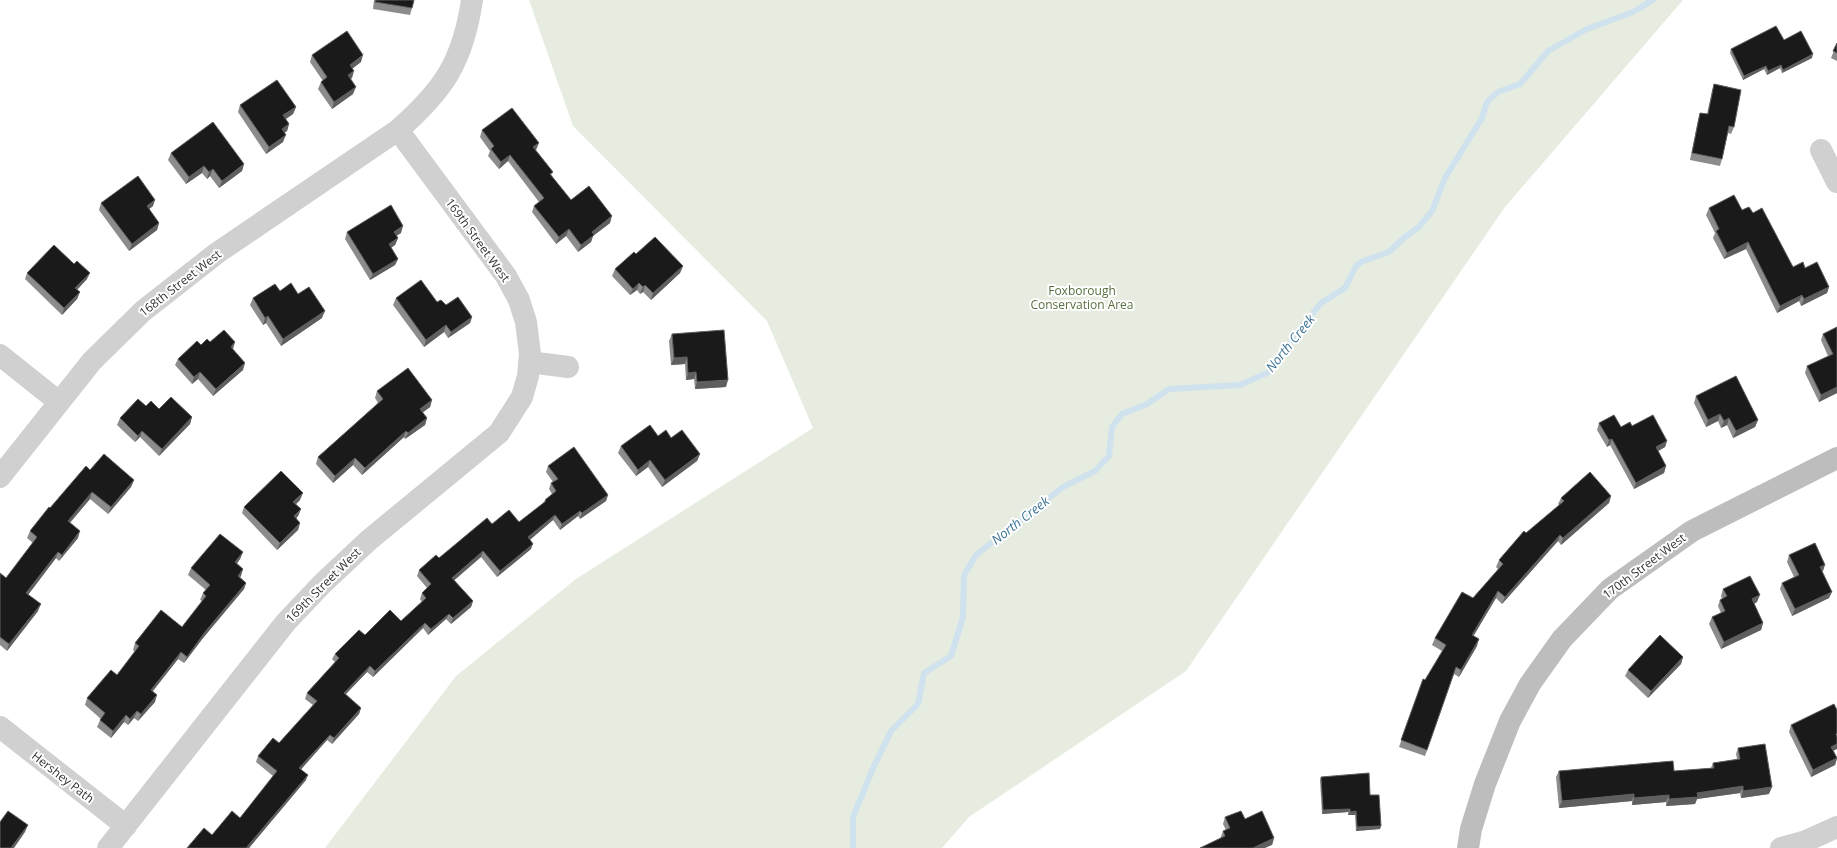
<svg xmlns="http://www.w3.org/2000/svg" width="1837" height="848" font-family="'Open Sans',sans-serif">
  <rect width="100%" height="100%" fill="#fff"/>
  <path fill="#e6ecdf" d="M529 0H1683L1505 207 1186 671 969 817 942 848H325L456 676 576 579 813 428 767 321 573 126Z"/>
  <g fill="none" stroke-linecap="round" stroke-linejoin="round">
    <path stroke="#cfe2ee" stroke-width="6" d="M853 848V817L874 766 891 731 918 704 924 673 951 656 963 617 964 575 976 555 1063 487 1095 471 1109 456 1112 427 1122 414 1147 404 1169 389 1240 385 1269 372 1294 337 1321 303 1345 288 1356 266 1363 261 1389 252 1405 237 1419 227 1432 211 1445 178 1482 118 1487 102 1498 92 1520 84 1548 51 1587 29 1633 12 1653 0"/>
    <path stroke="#d0d0d0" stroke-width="22" d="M1821 150 1837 182
      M0 355 59 402
      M529 362 568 367
      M0 477 92 361 143 311 217 253 398 130C444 90 463 61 472 0
      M0 727 126 826
      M108 848 286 622 323 583 369 540 499 433 522 397 528 376 530 354 526 322 519 300 506 276 398 130
      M1781 848 1806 841 1837 827"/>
    <path stroke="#bdbdbd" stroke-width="22" d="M1468 848 1471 829 1485 784 1510 721 1530 684 1562 639 1610 589 1692 531 1837 458"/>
  </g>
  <path fill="#8c8c8c" d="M374 0H414L412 8 410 15 373 9Z
    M1784 40 1812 58 1782 73 1780 68 1767 75 1764 69 1743 80 1730 53 1731 49Z
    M1837 43V61L1831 58Z
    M312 55 361 62 352 68V78L350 79 353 94 332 109 318 89 321 82 323 81 310 62Z
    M1714 84 1734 127 1731 134 1728 133 1722 159 1720 166 1690 160 1698 120 1700 113 1707 114 1712 91Z
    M240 105 296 107 293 114 286 119 289 124 287 131 284 133 283 142 266 154 238 112Z
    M482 130 536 150 553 172 551 175 571 200 610 223 593 236 591 242 578 252 566 236 556 244 532 212 534 206 539 202 508 161 499 169 488 156 490 151 480 137Z
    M171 153 244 164 242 171 219 188 210 176 207 179 202 173 186 184 168 160Z
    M101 203 153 206 149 209 159 223 157 230 129 251 99 210Z
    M1709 208 1742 210 1753 213 1793 267 1805 268 1829 287 1827 293 1801 306 1799 301 1777 313 1746 249 1724 259 1713 238 1715 233 1706 215Z
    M347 232 401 233 396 236 398 238 395 245 391 248 398 259 395 265 370 280 345 239Z
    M636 254 683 266 680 273 651 300 643 292 640 294 637 290 630 295 612 276 615 269Z
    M27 273 87 279 77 290 80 292 77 299 62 315 25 279Z
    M280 291 298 294 322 318 281 346 266 323 263 325 250 305 253 298Z
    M396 298 437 302 472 317 470 323 448 338 444 332 424 347 393 305Z
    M1837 327V393L1819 402 1805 373 1807 366 1828 356 1821 340 1823 334Z
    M672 334 726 387 695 389 694 379 686 380 685 364 671 365 669 341Z
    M210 342 233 349 243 370 213 396 198 379 192 384 175 365 178 359 201 345Z
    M377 391 432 400 430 407 422 413 427 418 425 425 405 439 404 437 362 475 353 465 333 483 316 464 318 457 378 403 375 398Z
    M1696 396 1758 420 1755 427 1733 438 1727 425 1721 428 1718 421 1706 427 1694 403Z
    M146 406 192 417 190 424 159 456 140 437 135 442 117 425 120 418Z
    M1599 423 1621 427 1632 426 1667 441 1665 447 1658 451 1666 466 1664 473 1634 489 1610 445 1607 447 1597 430Z
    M658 436 700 454 697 461 662 487 648 467 636 476 618 453 621 446Z
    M548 466 608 495 606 501 580 519 578 516 560 530 553 520 530 540 531 549 497 577 481 557 454 580 473 601 471 607 451 624 446 619 428 635 423 628 373 677 367 672 346 694 361 708 359 714 332 744 327 740 301 769 306 780 249 848H187L212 835 240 818 273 776 256 762 258 756 279 743 313 705 305 699 307 693 335 662 332 659 335 654 365 635 401 621 422 602 420 599 422 593 427 588 417 576 419 570 439 558 492 524 519 522 543 504 545 500 552 494 549 489 551 483 553 482 546 472Z
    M90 470 134 480 131 487 108 514 90 499 70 523 78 538 59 561 56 558 28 595 38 611 7 651 0 645V573L6 578 33 543 27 538 30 531 50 508Z
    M1611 496 1609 503 1561 545 1558 541 1502 604 1496 598 1473 636 1477 646 1459 677 1454 674 1425 756 1399 747 1423 679 1425 680 1442 651 1432 645 1435 638 1473 598 1498 569 1496 567 1499 560 1526 533 1559 505 1558 504 1561 498Z
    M300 500 296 504 301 509 298 516 296 519 300 523 298 530 277 550 242 513 244 507Z
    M243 552 240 559 237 564 241 576 240 577 246 583 244 589 203 638 184 663 178 659 153 691 155 702 138 721 134 718 128 725 124 722 111 738 97 727 100 720 101 719 85 705 87 698 117 675 135 652 133 650 135 643 182 627 202 601 200 600 203 593 206 590 188 575 191 568Z
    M1789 555 1823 571 1822 572 1829 598 1792 616 1780 589 1782 583 1794 577 1787 562Z
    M1723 589 1757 602 1754 604 1763 623 1761 630 1721 649 1709 624 1712 617 1721 613 1718 606 1720 600 1722 599 1721 596Z
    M1683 657 1681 664 1648 698 1625 676 1628 670Z
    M1791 725 1834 751 1837 758 1835 765 1811 777 1789 732Z
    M1738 748 1769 794 1741 798 1740 793 1697 799 1695 804 1666 806V802L1632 805V801L1559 808 1556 777 1559 771H1674L1711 768 1713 763 1737 759 1736 754Z
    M1321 777 1370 795 1381 826 1380 829 1356 831 1355 815H1348V812L1322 814 1320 780Z
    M1225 817 1245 819 1274 838 1272 845 1220 839 1223 831 1226 830 1223 824Z"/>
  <path fill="#5f5f5f" d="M1813 54 1812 58 1782 73 1783 70Z
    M363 55 361 62 348 72 350 65Z
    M1781 65 1780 68 1767 75 1768 71Z
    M1766 66 1764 69 1743 80 1744 76Z
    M354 71 352 78 345 82 348 75Z
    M356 87 353 94 332 109 334 102Z
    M296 107 293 114 281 122 283 115Z
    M289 124 287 131 279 136 282 129Z
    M286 135 283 142 266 154 269 147Z
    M539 143 536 150 531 154 533 147Z
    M510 155 508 161 499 169 501 162Z
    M244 164 242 171 219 188 222 181Z
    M204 166 202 173 186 184 189 177Z
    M213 169 210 176 207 179 209 172Z
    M155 200 153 206 144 213 147 206Z
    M612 216 610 223 593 236 591 242 578 252 581 245 592 232Z
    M159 223 157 230 129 251 132 244Z
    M403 226 401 233 391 239 394 232Z
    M569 229 566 236 556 244 559 237Z
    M398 238 395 245 386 251 389 244Z
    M1748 242 1746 249 1724 259 1727 253Z
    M398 259 395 265 370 280 373 274Z
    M683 266 680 273 651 300 653 293Z
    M90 273 87 279 72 295 75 288Z
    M639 283 637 290 630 295 633 289Z
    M645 285 643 292 640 294 643 287Z
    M1829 287 1827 293 1801 306 1804 299Z
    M80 292 77 299 62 315 64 308Z
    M1802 295 1799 301 1777 313 1780 306Z
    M325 311 322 318 281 346 283 339Z
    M268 316 266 323 263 325 265 318Z
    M472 317 470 323 448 338 451 332Z
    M446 325 444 332 424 347 426 340Z
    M235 342 233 349 231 347Z
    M687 357 685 364 671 365 674 358Z
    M245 363 243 370 213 396 216 389Z
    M200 372 198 379 192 384 194 377Z
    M696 372 694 379 686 380 688 373Z
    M728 380 726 387 695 389 697 382Z
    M1837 387V393L1819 402 1821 395Z
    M432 400 430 407 418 416 420 409Z
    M1720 414 1718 421 1706 427 1708 420Z
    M192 417 190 424 159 456 162 449Z
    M427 418 425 425 405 439 408 433Z
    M1729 418 1727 425 1721 428 1724 421Z
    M1758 420 1755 427 1733 438 1736 431Z
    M142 431 140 437 135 442 138 436Z
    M406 431 404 437 362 475 365 468Z
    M1612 439 1610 445 1607 447 1609 440Z
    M1667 441 1665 447 1653 454 1656 447Z
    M700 454 697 461 662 487 665 480Z
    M355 458 353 465 333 483 335 476Z
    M650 460 648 467 636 476 638 470Z
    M1666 466 1664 473 1634 489 1636 483Z
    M134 480 131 487 108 514 111 507Z
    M92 492 90 499 65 528 68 521Z
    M303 493 300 500 291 509 293 502Z
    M608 495 606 501 580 519 582 513Z
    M1611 496 1609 503 1561 545 1563 538Z
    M301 509 298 516 291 523 294 516Z
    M580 511 578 516 560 530 562 524Z
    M555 515 553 520 526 543 528 537Z
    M300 523 298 530 277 550 280 543Z
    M80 531 78 538 59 561 62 555Z
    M1560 535 1558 541 1502 604 1505 597Z
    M533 544 531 549 497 577 500 571Z
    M483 551 481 557 450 584 452 578Z
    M58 552 56 558 24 600 26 593Z
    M243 552 240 559 232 569 235 562Z
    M1825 565 1823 571 1818 574 1820 567Z
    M243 569 241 576 235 582 238 576Z
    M246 583 244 589 203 638 184 663 187 657 205 632Z
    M1498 591 1496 598 1470 642 1472 635Z
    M1832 592 1829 598 1792 616 1795 609Z
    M1760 595 1757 602 1749 606 1752 599Z
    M473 601 471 607 451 624 453 618Z
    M41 604 38 611 7 651 9 644Z
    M449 614 446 619 428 635 431 629Z
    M425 623 423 628 373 677 375 671Z
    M1763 623 1761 630 1721 649 1724 642Z
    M1479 639 1477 646 1459 677 1461 670Z
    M181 652 178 659 148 697 151 690Z
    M1683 657 1681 664 1648 698 1651 691Z
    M370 666 367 672 342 698 344 693Z
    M157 695 155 702 138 721 141 714Z
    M361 708 359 714 332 744 334 738Z
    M137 711 134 718 128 725 130 719Z
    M126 715 124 722 111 738 113 731Z
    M330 735 327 740 297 774 299 768Z
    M1837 744V749L1829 753 1831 747Z
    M1837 758 1835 765 1811 777 1813 770Z
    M308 775 306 780 249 848H246Z
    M1743 786 1740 793 1697 799 1695 804 1666 806 1669 799 1697 793Z
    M1772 787 1769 794 1741 798 1743 791Z
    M1634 794 1632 801 1559 808 1562 801Z
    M1669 795 1666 802 1632 805 1634 798Z
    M1350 809 1348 812 1322 814 1323 810Z
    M1356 811 1355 815H1348L1350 812Z
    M28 825 25 832 14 848H11Z
    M1381 826 1380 829 1356 831 1357 827Z
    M1274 838 1272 845 1265 848H1253Z"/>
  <path fill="#1a1a1a" stroke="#5f5f5f" d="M376 0H414L412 8 375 2Z
    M1776 26 1784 40 1801 31 1813 54 1783 70 1781 65 1768 71 1766 66 1744 76 1731 49Z
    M347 31 363 55 350 65 354 71 348 75 356 87 334 102 321 82 327 77 312 55Z
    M1837 43V53L1833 51Z
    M277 80 296 107 283 115 289 124 282 129 286 135 269 147 240 105Z
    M1714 84 1741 90 1734 127 1729 126 1722 159 1692 153 1700 113 1708 114Z
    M512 108 539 143 533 147 553 172 550 174 571 200 589 186 612 216 592 232 594 235 581 245 569 229 559 237 534 206 544 198 510 155 501 162 491 149 494 146 482 130Z
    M213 122 244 164 222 181 213 169 209 172 204 166 189 177 171 153Z
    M138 176 155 200 147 206 159 223 132 244 101 203Z
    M1734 195 1742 210 1749 207 1753 213 1762 208 1793 267 1803 262 1805 268 1817 262 1829 287 1804 299 1802 295 1780 306 1748 242 1727 253 1716 231 1719 229 1709 208Z
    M391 205 403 226 394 232 398 238 389 244 398 259 373 274 347 232Z
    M655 237 683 266 653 293 645 285 643 287 639 283 633 289 615 269 634 252 636 254Z
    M54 245 74 264 77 261 90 273 75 288 80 292 64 308 27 273Z
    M421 280 437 302 441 300 446 305 458 297 472 317 451 332 446 325 426 340 396 298Z
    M291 283 298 294 309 287 325 311 283 339 268 316 265 318 253 298 275 284 280 291Z
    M1837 327V387L1821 395 1807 366 1833 354 1823 334Z
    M224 330 235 342 231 347 245 363 216 389 200 372 194 377 178 359 197 341 201 345 207 339 210 342Z
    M724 330 728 380 697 382 696 372 688 373 687 357 674 358 672 334Z
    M408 368 432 400 420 409 427 418 408 433 406 431 365 468 355 458 335 476 318 457 383 399 377 391Z
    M1736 376 1758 420 1736 431 1729 418 1724 421 1720 414 1708 420 1696 396Z
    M171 397 192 417 162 449 142 431 138 436 120 418 138 399 146 406 151 401 159 409Z
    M1614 415 1621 427 1630 422 1632 426 1653 415 1667 441 1656 447 1666 466 1636 483 1612 439 1609 440 1599 423Z
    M650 425 658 436 666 430 671 438 682 430 700 454 665 480 650 460 638 470 621 446Z
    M574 447 608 495 582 513 580 511 562 524 555 515 528 537 533 544 500 571 483 551 452 578 473 601 453 618 449 614 431 629 425 623 375 671 370 666 344 693 361 708 334 738 330 735 299 768 308 775 246 848H187L204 828 212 835 232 811 240 818 277 771 258 756 273 738 279 743 317 701 307 693 339 658 335 654 359 630 365 635 390 610 401 621 426 598 422 593 431 584 419 570 436 555 439 558 487 518 492 524 509 510 519 522 546 501 545 500 556 491 551 483 558 479 548 466Z
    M104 454 134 480 111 507 92 492 68 521 80 531 62 555 58 552 26 593 41 604 9 644 0 637V573L6 578 37 537 30 531 49 507 50 508 86 466 90 470Z
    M281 471 303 493 293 502 301 509 294 516 300 523 280 543 244 507Z
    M1590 472 1611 496 1563 538 1560 535 1505 597 1498 591 1472 635 1479 639 1461 670 1456 667 1427 750 1401 740 1423 679 1425 680 1446 645 1435 638 1462 592 1473 598 1503 564 1499 560 1524 531 1526 533 1564 501 1561 498Z
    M220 534 243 552 235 562 243 569 238 576 246 583 205 632 187 657 181 652 151 690 157 695 141 714 137 711 130 719 126 715 113 731 100 720 105 713 87 698 111 670 117 675 139 646 135 643 161 610 182 627 206 596 203 593 210 585 191 568Z
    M1815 543 1825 565 1820 567 1832 592 1795 609 1782 583 1799 575 1789 555Z
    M1750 576 1760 595 1752 599 1763 623 1724 642 1712 617 1725 611 1720 600 1727 596 1723 589Z
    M1660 635 1683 657 1651 691 1628 670Z
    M1834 704 1837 710V733L1836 734 1837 737V744L1831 747 1837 758 1813 770 1791 725Z
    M1765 744 1772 787 1743 791V786L1697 793 1698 797 1669 799V795L1634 798V794L1562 801 1559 771 1673 761 1674 771 1714 768 1713 763 1740 759 1738 748Z
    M1369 773 1370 795H1379L1381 826 1357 827 1356 811 1350 812V809L1323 810 1321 777Z
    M8 811 28 825 11 848H0V822Z
    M1241 811 1245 819 1262 811 1274 838 1253 848H1200L1225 836 1223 831 1230 828 1225 817Z"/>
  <g text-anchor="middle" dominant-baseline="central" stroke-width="4" stroke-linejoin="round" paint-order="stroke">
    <g font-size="12" fill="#333" stroke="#fff">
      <text transform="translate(478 240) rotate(54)">169th Street West</text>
      <text transform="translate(180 283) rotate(-38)">168th Street West</text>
      <text transform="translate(1644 566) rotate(-37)">170th Street West</text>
      <text transform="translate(323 585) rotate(-45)">169th Street West</text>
      <text transform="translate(63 777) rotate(38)">Hershey Path</text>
    </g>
    <g font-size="12" fill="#56703f" stroke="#fff">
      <text x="1082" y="290">Foxborough<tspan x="1082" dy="14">Conservation Area</tspan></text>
    </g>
    <g font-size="13" font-style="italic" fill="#3f7597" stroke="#fff">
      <text transform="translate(1290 343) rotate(-51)">North Creek</text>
      <text transform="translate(1020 520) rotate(-38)">North Creek</text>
    </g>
  </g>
</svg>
